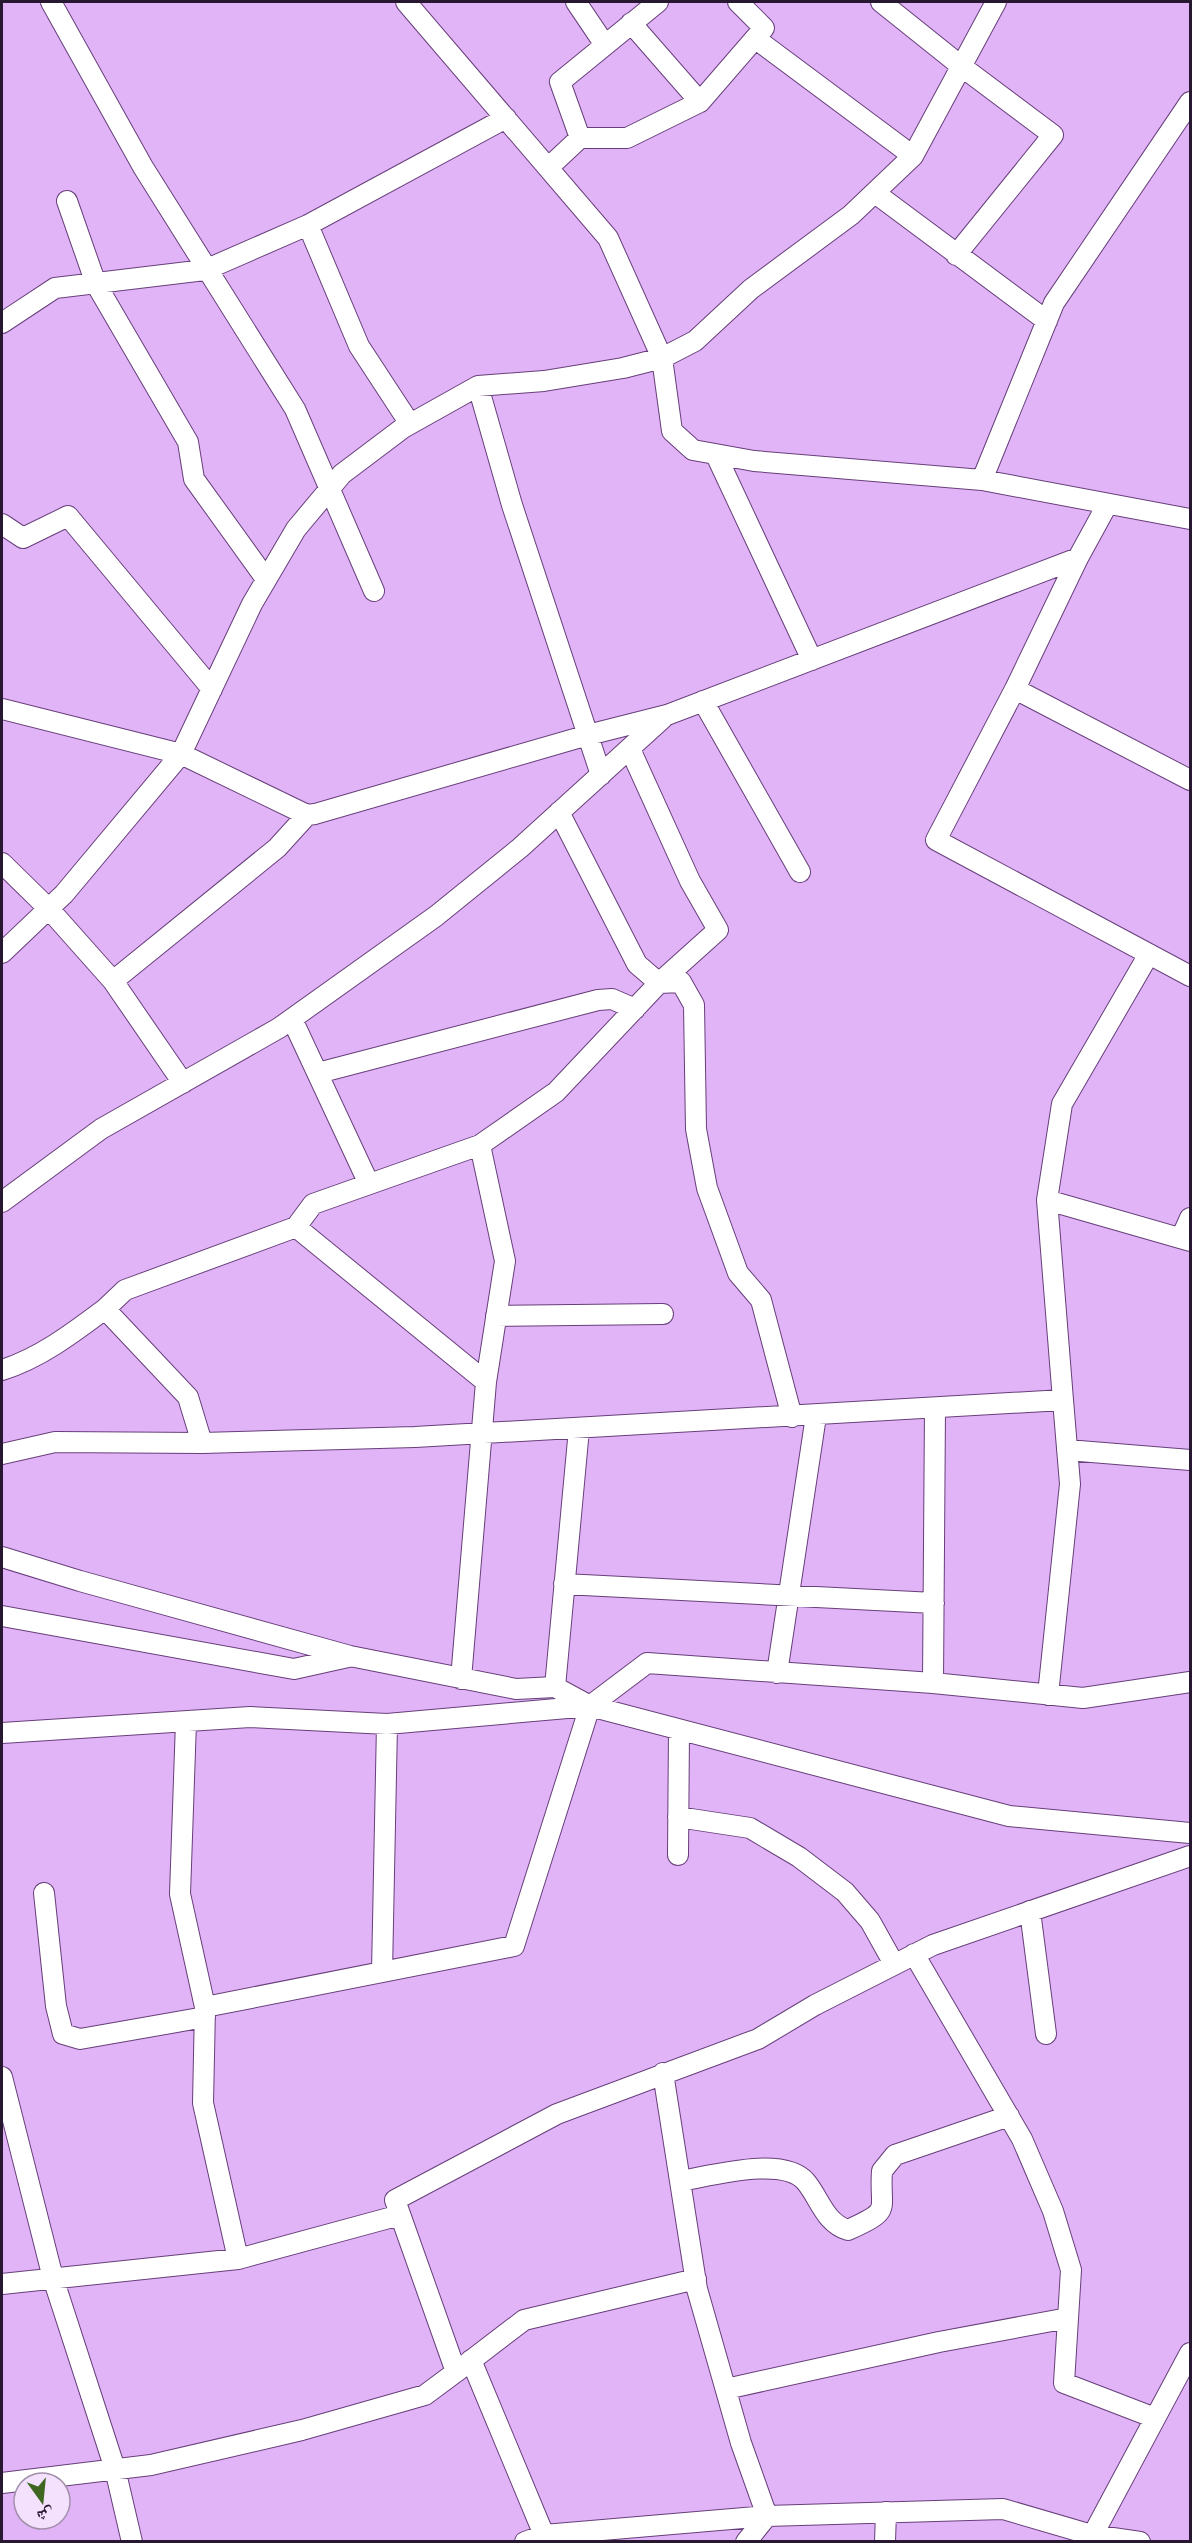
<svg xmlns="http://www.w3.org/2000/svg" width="1192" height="2543" font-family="'Open Sans','Noto Naskh Arabic',sans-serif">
  <rect width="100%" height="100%" fill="#e1b4f7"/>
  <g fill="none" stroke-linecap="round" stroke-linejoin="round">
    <g stroke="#673f7a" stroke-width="22">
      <path id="street" d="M51 2 143 167 295 409 374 591
        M406 2 608 238 662 358 672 431 693 450 754 461 982 480 1190 519
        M576 2 605 45
        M881 2 961 66 1053 135 956 255
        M756 39 913 156
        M700 102 764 28 738 2
        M580 138H627L700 102 631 23
        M548 168 580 138 560 82 658 2
        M875 193 1047 321
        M67 201 96 284 188 442 194 479 266 579
        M2 323 55 288 205 270 308 225
        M478 386 512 505 601 775
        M410 424 359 346 308 225 506 118
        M716 455 812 660
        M982 480 1054 303 1190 102
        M1107 505 1078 558 1015 689 936 840 1190 976
        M2 524 23 538 68 516 212 689
        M1015 689 1190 780
        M703 701 800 872
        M2 709 181 754 307 815 315 814 588 735 667 715 1078 558
        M559 812 637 964 659 983 718 930 690 881 630 749
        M2 863 49 909 113 981 183 1083
        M2 953 64 894 181 754 252 604 296 529 342 474 403 428 478 386 544 381 623 368 662 358 695 341 751 289 851 215 913 156 996 2
        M113 981 277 848 307 815
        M292 1019 369 1184
        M318 1073 598 1000 612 999 635 1009
        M1047 1200 1190 1241
        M2 1202 101 1129 279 1028 436 916 520 848 663 718
        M296 1227 313 1204 480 1145
        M1181 1238 1190 1218
        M105 1309 125 1290 296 1227 486 1382 461 1679
        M496 1316 663 1314
        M2 1370C40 1358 73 1333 105 1309L188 1397 202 1443
        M486 1382 505 1261 480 1145 556 1092 659 983 681 982 694 1005 696 1129 707 1188 738 1273 761 1300 792 1417
        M1063 1400 1047 1200 1062 1104 1149 954
        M1067 1450 1190 1460
        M2 1454 55 1442 202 1443 415 1437 1063 1400 1070 1484 1048 1695
        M2 1557 80 1581 350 1656 516 1689 555 1687 590 1706 1009 1816 1190 1833
        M564 1584 934 1603
        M2 1616 294 1669 348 1657
        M777 1673 816 1416
        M933 1683 935 1408
        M555 1687 579 1429
        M186 1722 180 1894 205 2007
        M2 1733 250 1717 387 1724 590 1706 647 1663 933 1683 1083 1698 1190 1682
        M678 1817 750 1828 799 1857 845 1892 870 1921 894 1964
        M678 1855 679 1730
        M44 1893 56 2006 63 2034 80 2039 205 2017
        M1030 1911 1046 2034
        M914 1954 1022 2139 1053 2211 1071 2270 1064 2383 1155 2418
        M382 1972 387 1724
        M663 2073 697 2289 741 2443 767 2516 1003 2509 1092 2535 1140 2542
        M2 2077 53 2278 115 2469 132 2542
        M680 2181C711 2176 784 2155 806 2182 820 2199 825 2223 848 2230 894 2209 879 2212 882 2171L895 2155 1009 2116
        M238 2259 203 2103 205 2007 514 1946 590 1706
        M2 2284 238 2259 400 2215
        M471 2360 544 2535
        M456 2372 524 2320 696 2279
        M726 2389 939 2342 1068 2318
        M2 2483 151 2465 302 2430 425 2395 456 2372 395 2200 557 2114 758 2039 815 2005 933 1945 1190 1856
        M525 2542 544 2535 767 2516
        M746 2542 767 2516
        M885 2542 886 2512
        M1089 2542 1190 2353"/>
    </g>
    <use href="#street" stroke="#fff" stroke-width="20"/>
  </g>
  <rect width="1192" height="2543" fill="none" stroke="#281730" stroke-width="6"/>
  <g transform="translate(42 2501) rotate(165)"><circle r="28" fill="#f3e1fd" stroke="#a290ab" stroke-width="1.5"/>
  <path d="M0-4.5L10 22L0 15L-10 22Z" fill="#3f6722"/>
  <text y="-9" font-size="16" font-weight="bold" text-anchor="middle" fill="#281730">ش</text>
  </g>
</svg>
